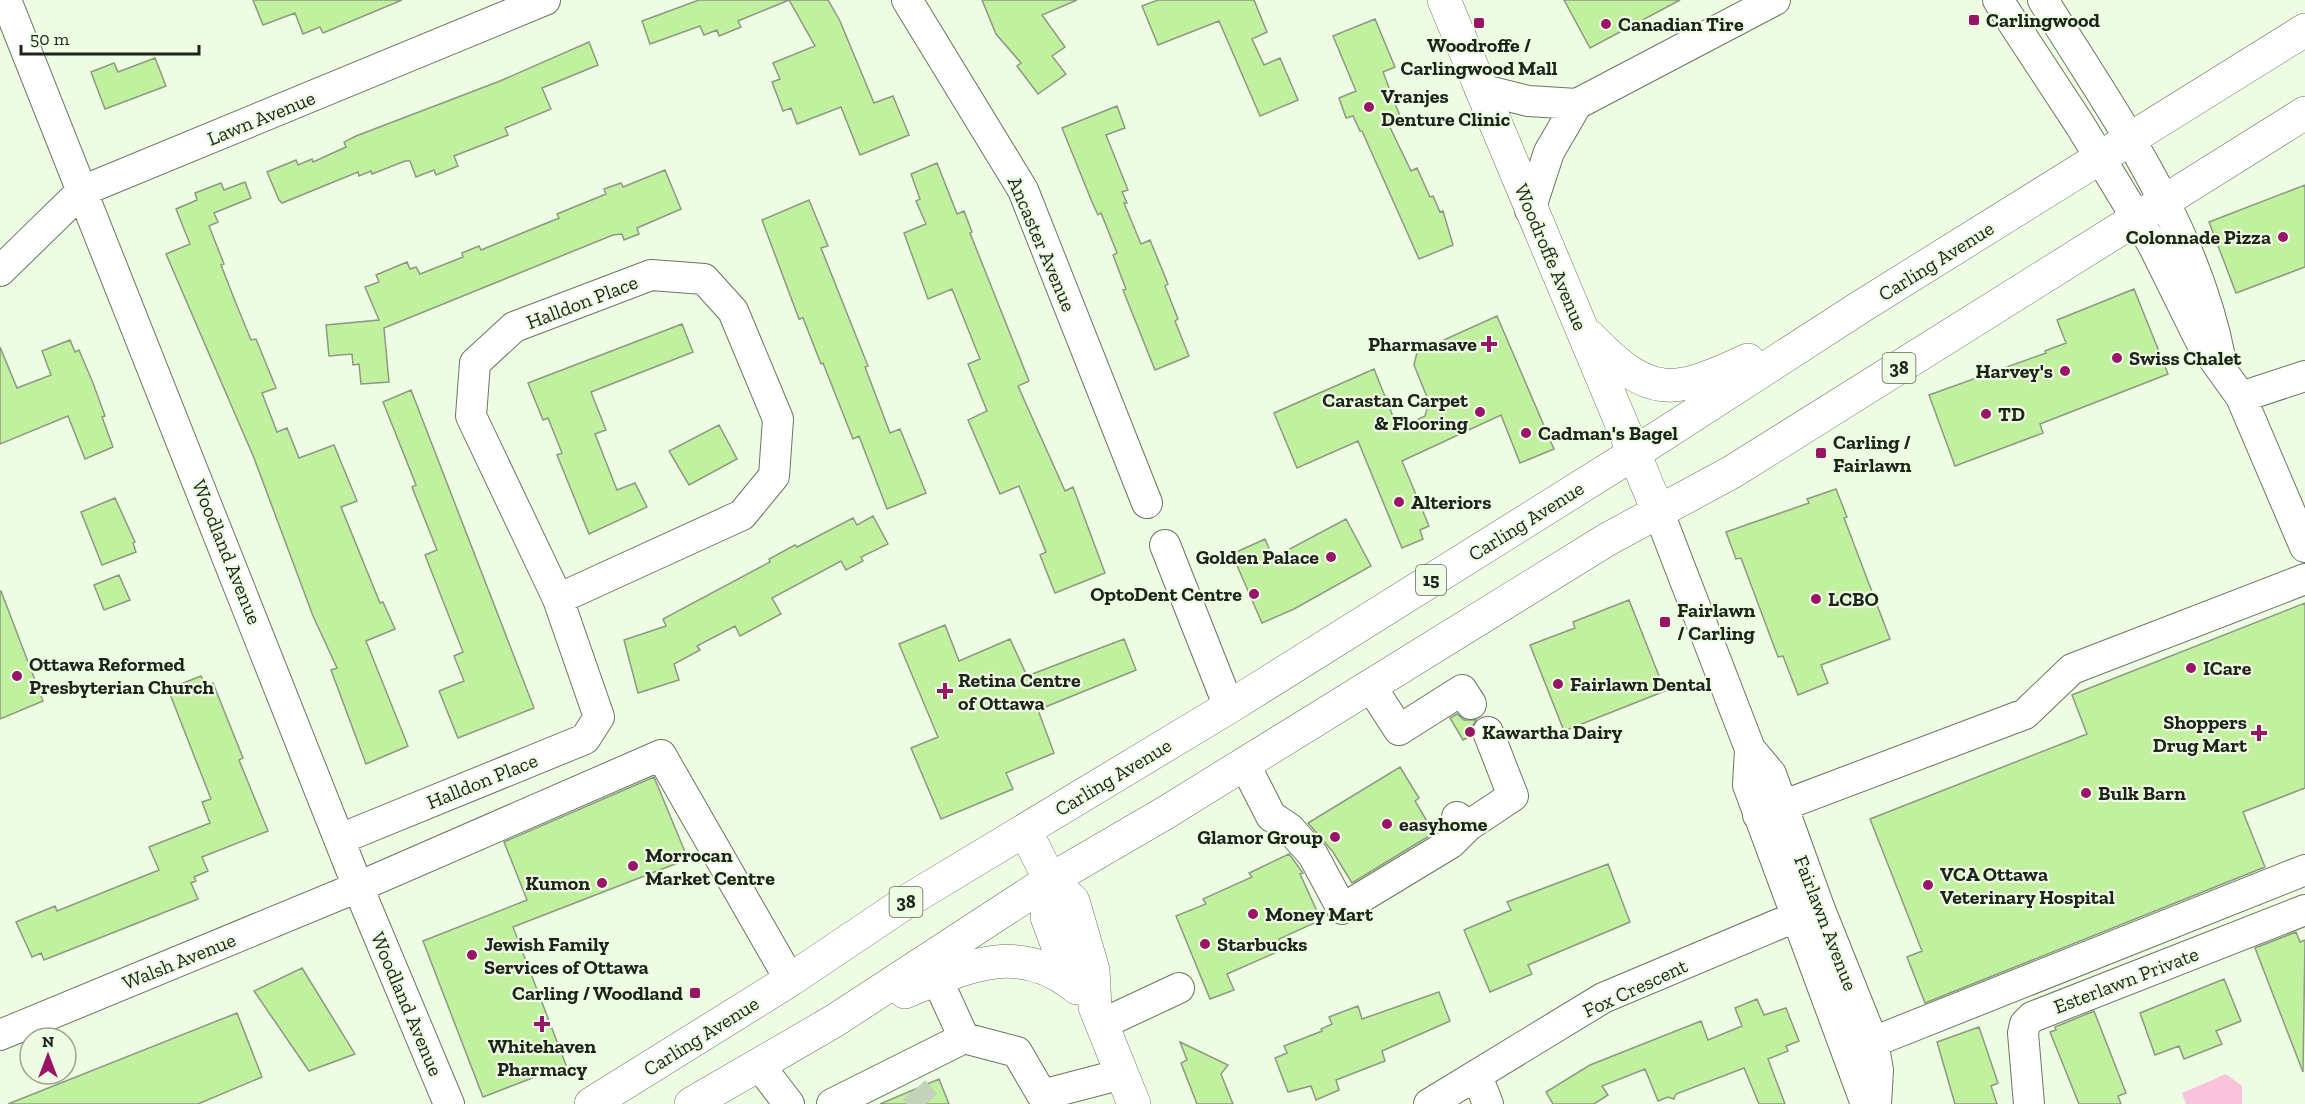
<svg xmlns="http://www.w3.org/2000/svg" width="2305" height="1104" font-family="'Zilla Slab',serif">
  <rect width="100%" height="100%" fill="#edfce3"/>
  <path fill="#fac3dc" d="M2226 1074 2242 1086V1104H2186L2182 1093Z"/>
  <path fill="#c1f09e" stroke="#8c9a83" stroke-width="1.5" d="M253 0H402L323 33 320 27 303 34 295 13 263 25Z
    M699 0H828L840 21 874 103 893 96 909 135 860 155 841 107 797 124 791 108 783 111 772 82 780 79 773 63 815 46 789 0 738 21 741 27 719 36 717 30 704 35 700 26 650 44 642 21Z
    M982 0H1077L1042 15 1065 47 1052 56 1066 74 1038 94 1017 66 1021 63 996 34Z
    M1158 0H1254L1267 32 1252 39 1264 65 1280 58 1298 100 1260 116 1219 21 1158 45 1142 6Z
    M1564 0H1680L1590 48Z
    M1375 19 1395 67 1383 72 1400 116 1387 121 1411 171 1417 168 1430 197 1433 196 1440 212 1443 211 1453 245 1419 259 1362 131H1360L1353 116 1346 118 1339 98 1356 91 1333 36Z
    M589 42 598 65 542 88 551 109 505 128 508 135 454 156 458 166 436 175 434 170 416 177 410 161H405L372 174 371 171 359 176 358 172 282 203 279 200 267 172 296 160 298 165 312 159 313 162 346 147 344 142 356 136 500 81Z
    M155 58 166 86 105 109 91 72 114 63 118 72Z
    M1117 106 1125 128 1106 135 1128 190 1122 192 1127 203H1124L1141 244 1150 240 1168 284 1165 286 1178 319 1175 321 1189 356 1155 370 1123 290 1126 289 1113 255 1117 253 1101 213 1098 215 1092 202 1062 128Z
    M937 163 957 214 964 211 972 232 970 233 1029 381 1018 386 1065 491 1073 487 1105 573 1055 593 1040 555 1046 552 1019 486 1000 494 968 420 987 411 968 364 980 359 952 289 928 299 904 233 926 224 916 201 920 199 911 174Z
    M665 170 681 209 637 228 639 234 624 240 622 234 613 235 384 328 389 382 361 384 359 364 353 365 352 354 329 356 326 325 379 320 365 287 379 282 376 275 407 262 410 269 416 267 420 274 463 257 462 253 479 246 481 250 559 218 557 214 606 194 604 189 621 183 623 187Z
    M245 182 251 198 214 213 218 222 209 226 224 264 221 265 235 301 251 340 256 339 276 388 262 393 277 432 287 428 299 458 334 445 357 501 341 507 380 603 383 602 395 629 366 641 408 746 366 764 331 670 337 668 313 616 254 458 166 254 190 244 176 209 197 200 195 193 221 183 224 190Z
    M2305 185V267L2236 293 2209 222Z
    M809 200 828 246 821 248 868 366 865 367 890 433 900 429 926 493 887 509 859 436 853 439 823 363 821 364 803 318 799 319 762 220Z
    M2134 289 2168 374 2040 424 2043 433 1955 466 1929 395 2046 353 2045 351 2066 343 2057 320Z
    M1497 316 1554 449 1520 463 1501 415 1402 461 1429 526 1420 530 1423 539 1402 548 1358 441 1297 468 1274 413 1374 369 1398 429 1425 416 1429 402 1414 365 1417 352Z
    M682 324 693 352 591 392 606 430 595 434 617 490 635 483 647 507 589 534 557 455 562 453 548 418 543 420 528 383Z
    M70 340 75 352 79 350 93 383 105 416 102 417 113 447 85 459 68 416 0 444V347L17 388 51 375 42 351Z
    M411 390 534 708 458 738 439 691 464 681 454 656 463 652 425 555 437 550 412 487 416 485 383 402Z
    M719 425 737 459 689 485 669 451Z
    M1836 489 1847 517 1844 518 1890 639 1821 665 1828 683 1798 695 1783 656 1778 657 1741 558 1736 559 1726 532 1809 503 1807 499Z
    M115 498 135 542 133 543 136 552 102 565 81 512Z
    M873 516 888 544 861 557 863 561 846 570 841 561 772 598 781 614 740 636 735 626 697 646 700 650 674 664 679 680 638 693 624 640 666 626 663 619 770 562 769 559 795 545 797 547 853 518 857 525Z
    M1346 519 1371 566 1294 609 1262 623 1232 554 1265 539 1273 558Z
    M119 575 130 600 104 610 94 585Z
    M1 591 43 701 0 719V592Z
    M1629 600 1665 691 1564 731 1530 645 1575 628 1573 622Z
    M2305 603V788L2243 812 2265 867 1925 1003 1907 957 1922 951 1870 819 2087 734 2072 695Z
    M945 625 959 661 1010 639 1027 676 1124 639 1136 670 1038 710 1054 753 1006 773 1013 789 941 819 911 748 938 737 899 644Z
    M201 676 206 687 213 683 243 758 239 760 268 831 202 857 208 871 194 877 196 881 191 883 198 899 44 960 41 953 32 957 16 922 55 906 57 911 159 870 149 847 210 823 202 802 211 799 168 689Z
    M1457 714 1464 720H1476L1471 729 1472 735 1463 740 1450 718Z
    M1400 767 1419 798 1415 801 1434 833 1352 883 1333 852 1308 823Z
    M654 777 688 859 513 927 566 1065 483 1097 423 941 527 900 504 842Z
    M1289 854 1303 873 1300 874 1321 920 1279 939 1284 949 1227 974 1234 990 1210 999 1176 916 1206 904 1203 899 1252 877 1249 873Z
    M1608 864 1630 922 1528 965 1532 974 1490 992 1464 930 1511 910 1507 902Z
    M2296 932 2300 942 2305 940 2303 1072 2255 948Z
    M302 968 355 1054 309 1071 254 991Z
    M2224 979 2241 1021 2216 1031 2222 1044 2184 1059 2179 1046 2155 1055 2140 1013Z
    M1439 992 1450 1021 1382 1051 1385 1061 1336 1080 1339 1090 1316 1100 1311 1086 1288 1092 1275 1058 1287 1053 1284 1046 1322 1031 1321 1029 1332 1024 1329 1017 1358 1006 1362 1019Z
    M1757 999 1764 1015 1786 1008 1799 1041 1786 1046 1788 1051 1768 1059 1785 1104H1759L1744 1068 1676 1094 1674 1099 1668 1097 1658 1101 1645 1069 1602 1086 1608 1095 1594 1104H1553L1546 1092 1590 1065 1701 1021 1708 1040 1742 1026 1735 1008Z
    M2094 1011 2126 1093 2118 1096 2121 1104H2079L2050 1032 2056 1030 2055 1027Z
    M237 1013 262 1077 198 1104H8Z
    M1979 1027 1998 1083 1991 1086 1997 1104H1955L1937 1042Z
    M1180 1042 1228 1065 1221 1074 1233 1104H1197L1181 1063 1187 1060Z
    M939 1079 949 1104H880Z"/>
  <g fill="none" stroke-linecap="round" stroke-linejoin="round">
    <path stroke="#c4d1bb" stroke-width="30" stroke-dasharray="30 15" stroke-linecap="butt" d="M914 1090 926 1104"/>
    <g stroke="#697660" stroke-width="32">
      <path id="minor" d="M6 0 358 887 449 1104
        M907 0 1023 190 1147 503
        M1998 0 2080 125 2153 245 2200 340 2241 397 2305 547
        M2043 0C2113 113 2194 224 2220 357
        M1480 89 1528 101 1577 104 1775 0
        M1530 210 1549 152 1577 104
        M0 271 82 191 545 0
        M2241 397 2305 376
        M1659 513 1750 749 1771 774 1819 907 1873 1042 1878 1070 1876 1104
        M1165 545 1229 707
        M1370 685 1399 730 1462 690 1471 704
        M1750 749 1748 785 1866 1104
        M1244 763 1271 816 1290 829 1313 855 1342 909 1451 843 1468 826
        M1758 815 2025 714 2072 669 2305 579
        M1457 817 1468 826 1513 796 1488 732
        M340 839 585 739 599 717 558 599 471 416 475 363 514 327 651 275 704 279 733 311 778 419 774 476 742 515 558 599
        M1102 1024 1179 988
        M0 1035 358 887 661 755 790 980
        M964 1038 1017 1052 1042 1095 1122 1074
        M1873 1042 2305 870
        M759 1065 789 1104
        M1477 1076 1488 1104
        M832 1104 964 1038 937 979
        M1429 1104 1603 998 1819 907
        M2029 1104 2023 1033 2025 1024 2032 1017 2305 910"/>
    </g>
    <g stroke="#697660" stroke-width="34">
      <path id="major" d="M1444 0 1659 513
        M1590 337C1650 399 1673 395 1748 360
        M1025 830 1050 880 1073 901 1093 970 1095 1007 1134 1104
        M1050 880 1047 917 1072 984 1077 988
        M905 992C963 968 1015 941 1072 984
        M591 1104 790 980 909 900 1229 707 1633 454 1862 306 2305 30
        M691 1104 834 1021 1050 880 1165 813 1608 539 1732 472 2305 113"/>
    </g>
    <use href="#minor" stroke="#fff" stroke-width="30"/>
    <use href="#major" stroke="#fff" stroke-width="33"/>
  </g>
  <g fill="#9a1467" stroke="#edfce3" stroke-width="2">
    <rect x="1968" y="14" width="12" height="12" rx="3"/>
    <rect x="1473" y="17" width="12" height="12" rx="3"/>
    <circle cx="1606" cy="24" r="6"/>
    <circle cx="1369" cy="107" r="6"/>
    <circle cx="2283" cy="237" r="6"/>
    <path d="M1486 335h6v6h6v6h-6v6h-6v-6h-6v-6h6z"/>
    <circle cx="2117" cy="358" r="6"/>
    <circle cx="2065" cy="371" r="6"/>
    <circle cx="1480" cy="412" r="6"/>
    <circle cx="1986" cy="414" r="6"/>
    <circle cx="1526" cy="433" r="6"/>
    <rect x="1815" y="447" width="12" height="12" rx="3"/>
    <circle cx="1399" cy="502" r="6"/>
    <circle cx="1331" cy="557" r="6"/>
    <circle cx="1254" cy="594" r="6"/>
    <circle cx="1816" cy="599" r="6"/>
    <rect x="1659" y="616" width="12" height="12" rx="3"/>
    <circle cx="2191" cy="668" r="6"/>
    <circle cx="17" cy="676" r="6"/>
    <circle cx="1558" cy="684" r="6"/>
    <path d="M942 682h6v6h6v6h-6v6h-6v-6h-6v-6h6z"/>
    <circle cx="1470" cy="732" r="6"/>
    <path d="M2256 724h6v6h6v6h-6v6h-6v-6h-6v-6h6z"/>
    <circle cx="2086" cy="793" r="6"/>
    <circle cx="1387" cy="824" r="6"/>
    <circle cx="1335" cy="837" r="6"/>
    <circle cx="633" cy="866" r="6"/>
    <circle cx="602" cy="883" r="6"/>
    <circle cx="1928" cy="885" r="6"/>
    <circle cx="1253" cy="914" r="6"/>
    <circle cx="1205" cy="944" r="6"/>
    <circle cx="472" cy="955" r="6"/>
    <rect x="689" y="987" width="12" height="12" rx="3"/>
    <path d="M539 1015h6v6h6v6h-6v6h-6v-6h-6v-6h6z"/>
  </g>
  <g text-anchor="middle" dominant-baseline="central" stroke-width="4.5" stroke-linejoin="round" paint-order="stroke">
    <g fill="#edfce3" stroke="#5d6557" stroke-width="1.5">
      <rect x="1882.5" y="353" width="33" height="30" rx="4.5"/>
      <rect x="1416" y="565" width="30" height="30" rx="4.5"/>
      <rect x="889.5" y="887" width="33" height="30" rx="4.5"/>
    </g>
    <g font-size="18" font-weight="bold" fill="#1f241b">
      <text x="1899" y="368">38</text>
      <text x="1431" y="580">15</text>
      <text x="906" y="902">38</text>
    </g>
    <g font-size="20" font-weight="bold" fill="#1f241b" stroke="#edfce3" text-anchor="start">
      <text x="1986" y="20">Carlingwood</text>
      <text x="1618" y="24">Canadian Tire</text>
      <text x="1479" y="45" text-anchor="middle">Woodroffe /<tspan x="1479" dy="23">Carlingwood Mall</tspan></text>
      <text x="1381" y="96">Vranjes<tspan x="1381" dy="23">Denture Clinic</tspan></text>
      <text x="2271" y="237" text-anchor="end">Colonnade Pizza</text>
      <text x="1477" y="344" text-anchor="end">Pharmasave</text>
      <text x="2129" y="358">Swiss Chalet</text>
      <text x="2053" y="371" text-anchor="end">Harvey's</text>
      <text x="1468" y="400" text-anchor="end">Carastan Carpet<tspan x="1468" dy="23">&amp; Flooring</tspan></text>
      <text x="1998" y="414">TD</text>
      <text x="1538" y="433">Cadman's Bagel</text>
      <text x="1833" y="442">Carling /<tspan x="1833" dy="23">Fairlawn</tspan></text>
      <text x="1411" y="502">Alteriors</text>
      <text x="1319" y="557" text-anchor="end">Golden Palace</text>
      <text x="1242" y="594" text-anchor="end">OptoDent Centre</text>
      <text x="1828" y="599">LCBO</text>
      <text x="1677" y="610">Fairlawn<tspan x="1677" dy="23">/ Carling</tspan></text>
      <text x="29" y="664">Ottawa Reformed<tspan x="29" dy="23">Presbyterian Church</tspan></text>
      <text x="2203" y="668">ICare</text>
      <text x="958" y="680">Retina Centre<tspan x="958" dy="23">of Ottawa</tspan></text>
      <text x="1570" y="684">Fairlawn Dental</text>
      <text x="2247" y="722" text-anchor="end">Shoppers<tspan x="2247" dy="23">Drug Mart</tspan></text>
      <text x="1482" y="732">Kawartha Dairy</text>
      <text x="2098" y="793">Bulk Barn</text>
      <text x="1399" y="824">easyhome</text>
      <text x="1323" y="837" text-anchor="end">Glamor Group</text>
      <text x="645" y="855">Morrocan<tspan x="645" dy="23">Market Centre</tspan></text>
      <text x="1940" y="874">VCA Ottawa<tspan x="1940" dy="23">Veterinary Hospital</tspan></text>
      <text x="590" y="883" text-anchor="end">Kumon</text>
      <text x="1265" y="914">Money Mart</text>
      <text x="484" y="944">Jewish Family<tspan x="484" dy="23">Services of Ottawa</tspan></text>
      <text x="1217" y="944">Starbucks</text>
      <text x="683" y="993" text-anchor="end">Carling / Woodland</text>
      <text x="542" y="1046" text-anchor="middle">Whitehaven<tspan x="542" dy="23">Pharmacy</tspan></text>
    </g>
    <g font-size="20" fill="#1f241b" stroke="#edfce3">
      <text transform="translate(261 118) rotate(-22)">Lawn Avenue</text>
      <text transform="translate(1042 244) rotate(67)">Ancaster Avenue</text>
      <text transform="translate(1551 257) rotate(67)">Woodroffe Avenue</text>
      <text transform="translate(1936 261) rotate(-32)">Carling Avenue</text>
      <text transform="translate(582 302) rotate(-21)">Halldon Place</text>
      <text transform="translate(1526 521) rotate(-32)">Carling Avenue</text>
      <text transform="translate(227 552) rotate(68)">Woodland Avenue</text>
      <text transform="translate(1113 777) rotate(-31)">Carling Avenue</text>
      <text transform="translate(482 781) rotate(-22)">Halldon Place</text>
      <text transform="translate(1826 923) rotate(69)">Fairlawn Avenue</text>
      <text transform="translate(179 961) rotate(-22)">Walsh Avenue</text>
      <text transform="translate(2126 980) rotate(-21)">Esterlawn Private</text>
      <text transform="translate(1635 988) rotate(-25)">Fox Crescent</text>
      <text transform="translate(407 1004) rotate(67)">Woodland Avenue</text>
      <text transform="translate(701 1036) rotate(-32)">Carling Avenue</text>
    </g>
  </g>
  <g transform="translate(48 1056)"><circle r="28" fill="#edfce3" stroke="#9ba693" stroke-width="1.5"/>
  <path d="M0-4.5L10 22L0 15L-10 22Z" fill="#9a1467"/>
  <text y="-9" font-size="16" font-weight="bold" text-anchor="middle" fill="#1f241b">N</text>
  </g>
  <path d="M21 45v9h178v-9" fill="none" stroke="#1f241b" stroke-width="3"/>
  <text x="30" y="45" font-size="18" fill="#1f241b" stroke="#edfce3" stroke-width="4.5" paint-order="stroke">50 m</text>
</svg>
